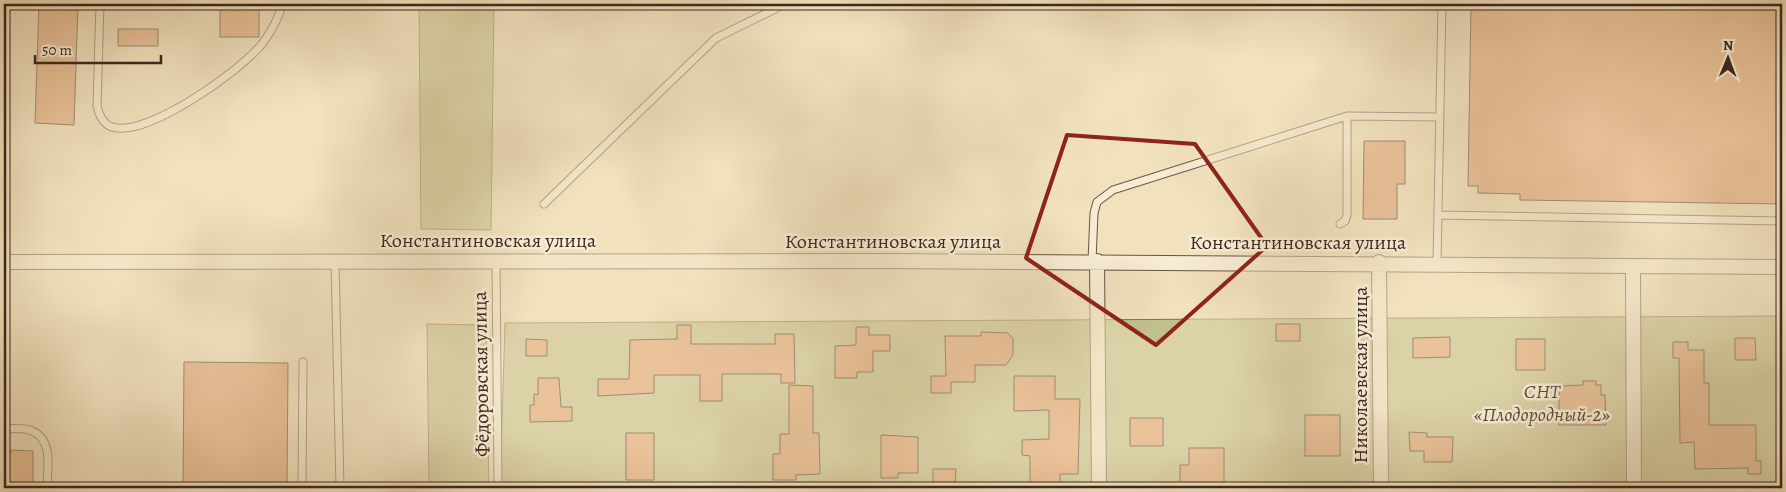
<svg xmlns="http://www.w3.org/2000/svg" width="1786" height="492" font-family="Alegreya,serif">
  <rect width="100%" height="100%" fill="#f1e1bd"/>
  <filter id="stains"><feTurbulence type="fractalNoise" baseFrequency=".004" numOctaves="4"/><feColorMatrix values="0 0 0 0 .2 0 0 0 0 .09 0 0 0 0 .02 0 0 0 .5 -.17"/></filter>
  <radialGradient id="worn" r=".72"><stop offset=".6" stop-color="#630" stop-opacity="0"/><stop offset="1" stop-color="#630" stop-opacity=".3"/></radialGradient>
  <path fill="#c1c18d" stroke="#7f7456" d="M419 4H494L491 230 421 229Z
    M1782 316V488H500L505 323Z
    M427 324 486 325 489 488H429Z"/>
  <path fill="#e29d70" stroke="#3d271e" d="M39 4 78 5 74 125 35 123Z
    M220 4H259V37H220Z
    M1471 4H1782V204L1520 200V194L1478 193V186H1468Z
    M118 29H158V46H118Z
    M1364 141H1405V184H1397V219H1363Z
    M1276 324H1300V341H1276Z
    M677 325H691V344H775V334H794L795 383H781V374H722V401H700V375H654V393L598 396V379H629L630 340 677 339Z
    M856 327H869V335H890V351H873V372H857V378H835V346L856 345Z
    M981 332 1008 333 1013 339V355L1006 365H975V382H951V393H931V376H946L945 336H981Z
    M1450 337V357L1413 358V338Z
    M1735 338H1755L1756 360H1735Z
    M526 339 547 340V356H526Z
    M1516 339H1545V370H1516Z
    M1673 342H1688V350H1704V383H1709V425H1756V461H1761V474H1748V468L1695 469 1694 442 1680 443 1679 358H1673Z
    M184 362 288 363 287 488H183Z
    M1014 376H1055V399H1080L1078 474H1060V488H1030V456L1022 455V440L1049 439V410L1014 411Z
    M538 378H559L561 407H572V421L530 422V405H534V394L538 395Z
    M1583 381H1596V385H1601V395H1605L1606 425H1559V386L1583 385Z
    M789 385 813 386V433H819L820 474 796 475V480H773V454H780V434H789Z
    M1305 415H1340V456H1305Z
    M1130 418H1163V446H1130Z
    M1409 432 1427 433V437H1453L1452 462H1424V451H1410Z
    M626 433H654V480H626Z
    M881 435 918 437V473H898V478H881Z
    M1189 448H1224V488H1180V465H1189Z
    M11 450 33 451V488H4V453H11Z
    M933 469H956L955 488H933Z"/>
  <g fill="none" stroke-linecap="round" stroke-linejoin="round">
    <g stroke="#6a5646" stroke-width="9">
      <path id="lane" d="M100 4 97 106C99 115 103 124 112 127 147 138 240 71 262 44 271 32 279 18 282 4
        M4 51 5 4
        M544 204 716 38 785 4
        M1438 215 1782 221
        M1340 224 1345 221 1347 215V116
        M335 260 340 488
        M496 260 498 488
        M1092 261 1094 213 1097 202 1113 190 1347 116 1440 117
        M1437 263 1442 4
        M4 429C12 429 24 427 32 431 54 440 47 469 47 488
        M302 488 303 362"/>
    </g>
    <g stroke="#6a5646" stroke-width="16">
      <path id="street" d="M1097 261 1099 488
        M4 262C597 259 1189 261 1782 267
        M1379 262 1381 488
        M1633 266 1634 488"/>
    </g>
    <use href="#lane" stroke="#f6ecd4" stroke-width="7"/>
    <use href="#street" stroke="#f6ecd4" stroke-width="14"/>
  </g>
  <path d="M0 0H1786V492H0ZM1067 135 1195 144 1267 246 1156 345 1026 258Z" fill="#f1e1bd" fill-opacity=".55" fill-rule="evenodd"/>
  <path fill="none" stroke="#8f2418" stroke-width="4" stroke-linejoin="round" d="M1067 135 1195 144 1267 246 1156 345 1026 258Z"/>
  <g text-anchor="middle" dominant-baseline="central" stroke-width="5" stroke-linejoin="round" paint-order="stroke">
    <g font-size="20" fill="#3d271e" stroke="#f6ecd4">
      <text x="488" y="240">Константиновская улица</text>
      <text x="893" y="241">Константиновская улица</text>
      <text x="1298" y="242">Константиновская улица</text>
      <text transform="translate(481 374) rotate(-91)">Фёдоровская улица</text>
      <text transform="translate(1360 375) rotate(-90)">Николаевская улица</text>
    </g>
    <g font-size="20" font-style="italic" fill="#5e4e3a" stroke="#f6ecd4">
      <text x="1542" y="391">СНТ<tspan x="1542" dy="23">«Плодородный-2»</tspan></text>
    </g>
  </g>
  <rect width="1786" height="492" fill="none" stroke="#f1e1bd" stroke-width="20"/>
  <rect x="5" y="5" width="1776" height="482" fill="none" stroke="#3d271e" stroke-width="2.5"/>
  <rect x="10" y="10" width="1766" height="472" fill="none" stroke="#3d271e"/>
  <g transform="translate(1728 58) rotate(1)" stroke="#f6ecd4" stroke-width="4" paint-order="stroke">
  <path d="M0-4L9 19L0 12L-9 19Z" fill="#3d271e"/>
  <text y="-8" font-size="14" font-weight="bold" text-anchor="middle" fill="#3d271e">N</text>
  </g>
  <path d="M35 55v8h126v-8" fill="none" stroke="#3d271e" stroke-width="2.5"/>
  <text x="42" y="55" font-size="15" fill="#3d271e" stroke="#f6ecd4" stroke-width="4" paint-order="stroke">50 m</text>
  <rect width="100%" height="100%" filter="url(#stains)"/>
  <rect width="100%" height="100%" fill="url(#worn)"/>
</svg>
